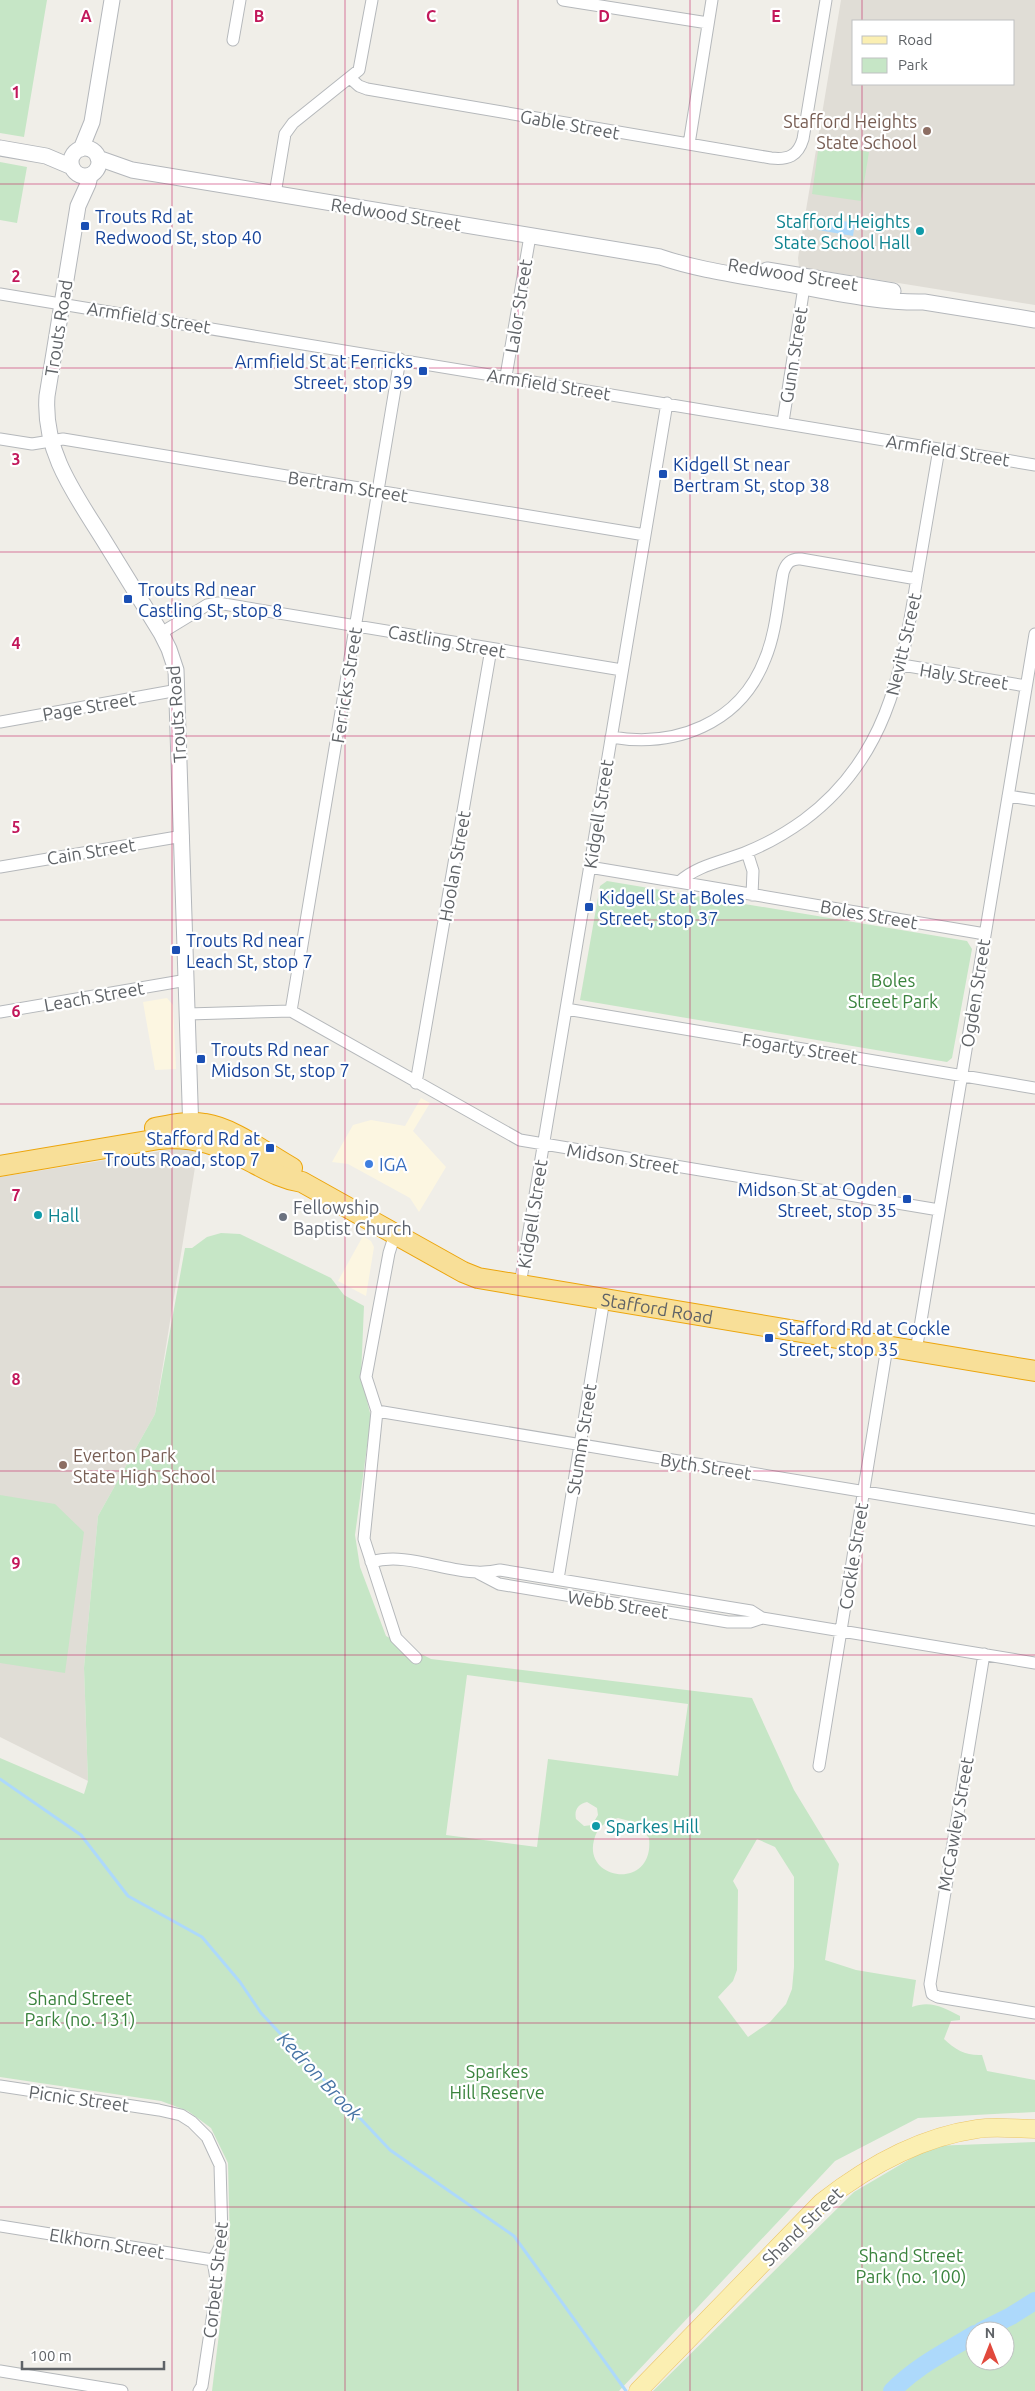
<svg xmlns="http://www.w3.org/2000/svg" width="1035" height="2391" font-family="Ubuntu,sans-serif">
  <rect width="100%" height="100%" fill="#f0eee8"/>
  <path fill="#fcf6e1" d="M167 998 173 1005 176 1069 155 1070 143 1002Z
    M421 1098 430 1103 413 1131 446 1167 419 1212 410 1198 348 1164 332 1162 353 1125 371 1120 405 1126Z
    M363 1236 371 1241 374 1247 366 1296 338 1281Z"/>
  <path fill="#e0ddd6" fill-rule="evenodd" d="M841 0H1035V305L799 267 798 258ZM854 21H1014V84H854Z
    M187 1147 198 1149 155 1414 98 1516 84 1668 88 1781 0 1737V1177Z"/>
  <path fill="#c6e6c6" fill-rule="evenodd" d="M0 0H47L24 137 0 133Z
    M819 144 869 152 861 201 812 194Z
    M0 162 27 167 17 223 0 220Z
    M607 881 967 941 972 949 952 1058 947 1062 580 1000 600 886Z
    M221 1233 240 1234 331 1278 344 1295 364 1306 361 1376 371 1417 355 1535 360 1567 386 1636 431 1659 752 1698 794 1790 839 1864 825 1960 856 1970 916 1980 912 2007C930 2000 943 2007 960 2016V2020L951 2021 944 2039C955 2050 967 2056 982 2055L987 2071 1035 2080V2112L918 2118 835 2161 619 2391H212L230 2244 228 2163 211 2128 188 2111 161 2101 0 2077V1758L84 1794 88 1781 84 1668 98 1516 155 1414 185 1248H192L207 1237ZM467 1675 688 1704 678 1776 548 1759 537 1847 446 1835ZM587 1802 597 1808 598 1815 592 1825 584 1826 576 1819C574 1810 578 1804 587 1802ZM618 1818 637 1823 649 1838C655 1891 583 1881 594 1840 597 1827 606 1821 618 1818ZM757 1839 775 1847 794 1877V1967L792 1989 786 2004 770 2022 748 2037 718 1997 733 1981 737 1970 738 1890 733 1881Z
    M0 1495 55 1504 84 1532 65 1673 0 1663Z
    M1035 2142V2391H653L854 2192 932 2146ZM975 2331H1005V2361H975Z"/>
  <path fill="#add9fb" d="M820 217 855 223 853 236 818 230Z"/>
  <g fill="none" stroke-linecap="round" stroke-linejoin="round">
    <path stroke="#add9fb" stroke-width="3" d="M0 1779 81 1835 128 1896 202 1937 240 1982 261 2013 390 2150 514 2236 626 2391"/>
    <path stroke="#add9fb" stroke-width="18" d="M981 2331 1011 2316 1035 2301
      M892 2391C918 2365 944 2353 975 2334"/>
    <g stroke="#b5b8bb" stroke-width="13">
      <path id="street" d="M563 0 708 23
        M233 40 240 0
        M350 78 359 86 367 89 771 158C788 160 798 156 803 139L826 0
        M689 144 712 0
        M275 194 285 134 293 123 359 70 372 0
        M0 294 1035 465
        M506 376 530 236
        M783 422 804 287
        M0 439 32 444 63 439 645 535
        M161 633 207 605 218 603 622 670
        M902 665 1026 686
        M0 722 178 690
        M611 737C675 748 740 724 765 659 776 633 778 601 783 573 786 563 791 558 801 559L917 579
        M1008 796 1035 800
        M747 852 753 871 752 895
        M0 867 183 836
        M589 867 679 882C698 865 721 862 744 853 765 845 786 833 804 820 885 760 901 676 916 584 924 539 931 494 939 449
        M679 882 985 934
        M566 1009 1035 1088
        M291 1011 400 359
        M0 1012 187 980
        M188 1014 291 1011 520 1140 939 1210
        M416 1083 491 649
        M395 1234 389 1253 366 1377 377 1411 364 1539 396 1638 416 1658
        M520 1285 667 403
        M916 1351 1035 634
        M377 1411 1035 1520
        M371 1562C406 1552 442 1571 477 1572 484 1573 493 1571 500 1570L751 1611 762 1618 1035 1663
        M478 1573 499 1584 728 1622H750L762 1618
        M558 1579 604 1299
        M984 1654 930 1984 932 1994 938 1997 1035 2013
        M819 1766 887 1347
        M0 2086 159 2110 181 2115 192 2122 207 2137 220 2165 222 2237 220 2247 213 2260 217 2286 202 2386 199 2391
        M0 2226 213 2260
        M0 2371 122 2391"/>
    </g>
    <g stroke="#b4b7bb" stroke-width="17">
      <path id="secondary" d="M0 148 46 156 72 167
        M71 162a14 14 0 1 1 28 0a14 14 0 1 1-28 0Z
        M81 149 92 122 112 0
        M98 158 132 170 660 257C701 271 745 276 787 284 832 292 879 303 924 302L1035 320
        M90 176 88 184 78 206 47 396C43 452 75 494 103 539 122 570 142 602 161 633L169 649 176 670 191 1133
        M767 270 893 291"/>
    </g>
    <g stroke="#ebc567" stroke-width="19">
      <path id="primary" d="M638 2391 822 2202C867 2167 920 2137 977 2129 996 2126 1016 2129 1035 2129"/>
    </g>
    <g stroke="#eca50c" stroke-width="22">
      <g id="highway">
        <path d="M155 1128C171 1125 188 1121 205 1124 233 1128 267 1154 292 1168"/>
        <path id="s1" d="M0 1166 159 1139C194 1135 221 1146 252 1162 269 1171 283 1179 302 1182L463 1272 478 1278 1035 1371"/>
      </g>
    </g>
    <use href="#street" stroke="#fff" stroke-width="11"/>
    <use href="#secondary" stroke="#fff" stroke-width="15"/>
    <use href="#primary" stroke="#fbefb2" stroke-width="18"/>
    <use href="#highway" stroke="#f8df98" stroke-width="20"/>
  </g>
  <path fill="none" stroke="#c2185b" stroke-width="1" stroke-opacity="0.55" d="M172 0V2391M345 0V2391M518 0V2391M690 0V2391M862 0V21M862 84V2391M0 184H1035M0 368H1035M0 552H1035M0 736H1035M0 920H1035M0 1104H1035M0 1287H1035M0 1471H1035M0 1655H1035M0 1839H1035M0 2023H1035M0 2207H1035"/>
  <g fill="#8d6e63" stroke="#fff" stroke-width="2">
    <circle cx="927" cy="131" r="5"/>
    <circle cx="63" cy="1465" r="5"/>
  </g>
  <g fill="#1a4fb4" stroke="#fff" stroke-width="2">
    <rect x="80" y="221" width="10" height="10" rx="2.5"/>
    <rect x="418" y="366" width="10" height="10" rx="2.5"/>
    <rect x="658" y="469" width="10" height="10" rx="2.5"/>
    <rect x="123" y="594" width="10" height="10" rx="2.5"/>
    <rect x="584" y="902" width="10" height="10" rx="2.5"/>
    <rect x="171" y="945" width="10" height="10" rx="2.5"/>
    <rect x="196" y="1054" width="10" height="10" rx="2.5"/>
    <rect x="265" y="1143" width="10" height="10" rx="2.5"/>
    <rect x="902" y="1194" width="10" height="10" rx="2.5"/>
    <rect x="764" y="1333" width="10" height="10" rx="2.5"/>
  </g>
  <g fill="#0f9aa8" stroke="#fff" stroke-width="2">
    <circle cx="920" cy="231" r="5"/>
    <circle cx="38" cy="1215" r="5"/>
    <circle cx="596" cy="1826" r="5"/>
  </g>
  <circle fill="#3f7fe0" stroke="#fff" stroke-width="2" cx="369" cy="1164" r="5"/>
  <circle fill="#6b7280" stroke="#fff" stroke-width="2" cx="283" cy="1217" r="5"/>
  <g text-anchor="middle" dominant-baseline="central" stroke-width="4.5" stroke-linejoin="round" paint-order="stroke">
    <g font-size="18" fill="#785e54" stroke="#fff" text-anchor="end">
      <text x="917" y="121">Stafford Heights<tspan x="917" dy="21">State School</tspan></text>
      <text x="73" y="1455" text-anchor="start">Everton Park<tspan x="73" dy="21">State High School</tspan></text>
    </g>
    <g font-size="18" fill="#5f6367" stroke="#fff">
      <text transform="translate(570 124) rotate(10)">Gable Street</text>
      <text transform="translate(396 214) rotate(9)">Redwood Street</text>
      <text transform="translate(793 274) rotate(9)">Redwood Street</text>
      <text transform="translate(518 306) rotate(-81)">Lalor Street</text>
      <text transform="translate(149 317) rotate(9)">Armfield Street</text>
      <text transform="translate(58 328) rotate(-81)">Trouts Road</text>
      <text transform="translate(793 355) rotate(-81)">Gunn Street</text>
      <text transform="translate(549 384) rotate(9)">Armfield Street</text>
      <text transform="translate(948 450) rotate(9)">Armfield Street</text>
      <text transform="translate(348 486) rotate(9)">Bertram Street</text>
      <text transform="translate(447 641) rotate(10)">Castling Street</text>
      <text transform="translate(903 644) rotate(-77)">Nevitt Street</text>
      <text transform="translate(964 676) rotate(9)">Haly Street</text>
      <text transform="translate(346 685) rotate(-81)">Ferricks Street</text>
      <text transform="translate(89 706) rotate(-10)">Page Street</text>
      <text transform="translate(176 714) rotate(-94)">Trouts Road</text>
      <text transform="translate(598 814) rotate(-81)">Kidgell Street</text>
      <text transform="translate(91 851) rotate(-9)">Cain Street</text>
      <text transform="translate(454 866) rotate(-80)">Hoolan Street</text>
      <text transform="translate(869 914) rotate(10)">Boles Street</text>
      <text transform="translate(975 993) rotate(-81)">Ogden Street</text>
      <text transform="translate(94 996) rotate(-10)">Leach Street</text>
      <text transform="translate(800 1048) rotate(9)">Fogarty Street</text>
      <text transform="translate(623 1158) rotate(9)">Midson Street</text>
      <text transform="translate(532 1214) rotate(-81)">Kidgell Street</text>
      <text stroke="none"><textPath href="#s1" startOffset="695">Stafford Road</textPath></text>
      <text transform="translate(581 1439) rotate(-81)">Stumm Street</text>
      <text transform="translate(706 1466) rotate(9)">Byth Street</text>
      <text transform="translate(853 1556) rotate(-81)">Cockle Street</text>
      <text transform="translate(618 1604) rotate(9)">Webb Street</text>
      <text transform="translate(955 1824) rotate(-80)">McCawley Street</text>
      <text transform="translate(79 2098) rotate(8)">Picnic Street</text>
      <text transform="translate(802 2226) rotate(-44)">Shand Street</text>
      <text transform="translate(107 2243) rotate(9)">Elkhorn Street</text>
      <text transform="translate(215 2280) rotate(-84)">Corbett Street</text>
    </g>
    <g font-size="18" fill="#164399" stroke="#fff" text-anchor="start">
      <text x="95" y="216">Trouts Rd at<tspan x="95" dy="21">Redwood St, stop 40</tspan></text>
      <text x="413" y="361" text-anchor="end">Armfield St at Ferricks<tspan x="413" dy="21">Street, stop 39</tspan></text>
      <text x="673" y="464">Kidgell St near<tspan x="673" dy="21">Bertram St, stop 38</tspan></text>
      <text x="138" y="589">Trouts Rd near<tspan x="138" dy="21">Castling St, stop 8</tspan></text>
      <text x="599" y="897">Kidgell St at Boles<tspan x="599" dy="21">Street, stop 37</tspan></text>
      <text x="186" y="940">Trouts Rd near<tspan x="186" dy="21">Leach St, stop 7</tspan></text>
      <text x="211" y="1049">Trouts Rd near<tspan x="211" dy="21">Midson St, stop 7</tspan></text>
      <text x="260" y="1138" text-anchor="end">Stafford Rd at<tspan x="260" dy="21">Trouts Road, stop 7</tspan></text>
      <text x="897" y="1189" text-anchor="end">Midson St at Ogden<tspan x="897" dy="21">Street, stop 35</tspan></text>
      <text x="779" y="1328">Stafford Rd at Cockle<tspan x="779" dy="21">Street, stop 35</tspan></text>
    </g>
    <g font-size="18" fill="#0d838f" stroke="#fff" text-anchor="start">
      <text x="910" y="221" text-anchor="end">Stafford Heights<tspan x="910" dy="21">State School Hall</tspan></text>
      <text x="48" y="1215">Hall</text>
      <text x="606" y="1826">Sparkes Hill</text>
    </g>
    <g font-size="18" fill="#3a833d" stroke="#fff">
      <text x="893" y="980">Boles<tspan x="893" dy="21">Street Park</tspan></text>
      <text x="80" y="1998">Shand Street<tspan x="80" dy="21">Park (no. 131)</tspan></text>
      <text x="497" y="2071">Sparkes<tspan x="497" dy="21">Hill Reserve</tspan></text>
      <text x="911" y="2255">Shand Street<tspan x="911" dy="21">Park (no. 100)</tspan></text>
    </g>
    <g font-size="18" fill="#366cbe" stroke="#fff" text-anchor="start">
      <text x="379" y="1164">IGA</text>
    </g>
    <g font-size="18" fill="#5b616d" stroke="#fff" text-anchor="start">
      <text x="293" y="1207">Fellowship<tspan x="293" dy="21">Baptist Church</tspan></text>
    </g>
    <g font-size="19" font-style="italic" fill="#4774a5" stroke="#fff">
      <text transform="translate(320 2076) rotate(47)">Kedron Brook</text>
    </g>
  </g>
  <g font-size="16" text-anchor="middle" font-weight="bold" fill="#c2185b" stroke="#fff" stroke-width="4.5" stroke-linejoin="round" paint-order="stroke">
    <text x="86" y="22">A</text>
    <text x="259" y="22">B</text>
    <text x="431" y="22">C</text>
    <text x="604" y="22">D</text>
    <text x="776" y="22">E</text>
    <text x="16" y="98">1</text>
    <text x="16" y="282">2</text>
    <text x="16" y="465">3</text>
    <text x="16" y="649">4</text>
    <text x="16" y="833">5</text>
    <text x="16" y="1017">6</text>
    <text x="16" y="1201">7</text>
    <text x="16" y="1385">8</text>
    <text x="16" y="1569">9</text>
  </g>
  <rect x="852" y="20" width="162" height="65" fill="#ffffff" stroke="#bfc1c2"/>
  <rect x="862" y="36" width="25" height="8" fill="#fbefb2" stroke="#bfc1c2"/>
  <text x="898" y="45" font-size="15" fill="#5f6367">Road</text>
  <rect x="862" y="58" width="25" height="15" fill="#c6e6c6" stroke="#bfc1c2"/>
  <text x="898" y="70" font-size="15" fill="#5f6367">Park</text>
  <g transform="translate(990 2346)"><circle r="24" fill="#ffffff" stroke="#bfc1c2"/>
  <path d="M0-4L9 19L0 12L-9 19Z" fill="#e1493d"/>
  <text y="-8" font-size="14" font-weight="bold" text-anchor="middle" fill="#5f6367">N</text>
  </g>
  <path d="M22 2361v8h142v-8" fill="none" stroke="#5f6367" stroke-width="2.5"/>
  <text x="30" y="2361" font-size="15" fill="#5f6367" stroke="#ffffff" stroke-width="4" paint-order="stroke">100 m</text>
</svg>
